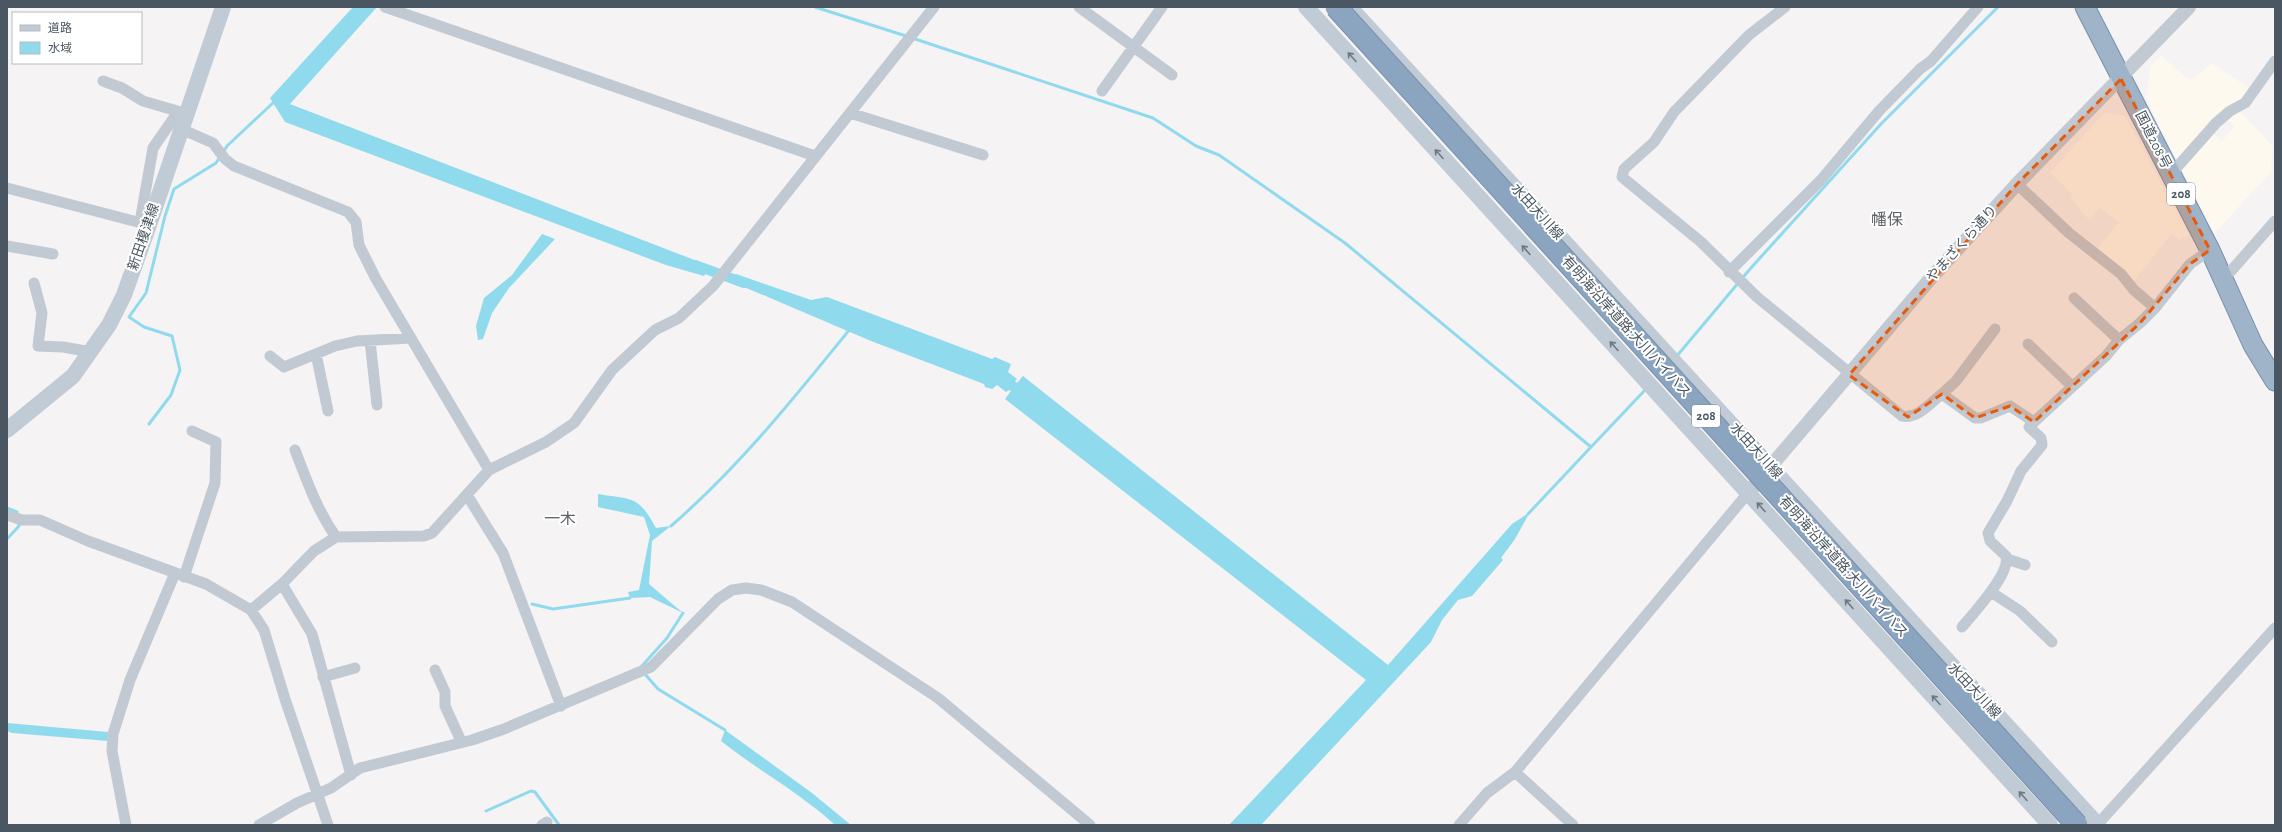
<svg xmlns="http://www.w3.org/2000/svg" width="2282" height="832" font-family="'Alegreya Sans','Noto Sans JP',sans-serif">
  <rect width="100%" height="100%" fill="#f5f3f3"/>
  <path fill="#fdf9ef" d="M2161 55 2188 79H2193L2212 63 2252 90 2208 129 2222 141 2234 126 2224 118 2240 111 2273 146 2271 163 2273 170 2214 234 2146 98 2151 66Z
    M2104 113 2125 116 2189 235 2186 239 2183 236 2179 240 2172 233 2133 283 2096 250 2119 222 2100 208 2089 220 2070 198 2073 195 2050 173Z"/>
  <path fill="#90daee" d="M353 7H377L290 104 710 266 704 276 666 265 285 122 270 98Z
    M542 234 555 239 509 288 492 313 483 339 478 340 476 326 484 298 512 275Z
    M736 274 811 300 827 297 992 359 995 357 1011 364 1008 372 1017 379 1015 381 1017 383 1023 376 1388 665 1512 524 1530 512 1515 539 1501 558 1503 560 1472 596 1458 600 1442 620 1431 642 1261 825H1229L1366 680 1005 399 1011 391 1009 390 1006 392 997 385 992 389 985 387 984 384 871 341 730 281Z
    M598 494C633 500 638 495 656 528L671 526 652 541 649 584 683 613 650 597 630 598 628 592 639 590 650 535 644 517 598 507Z
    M7 723 108 732V741L12 733 7 731Z
    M725 730 812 793 851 825H835C800 793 759 771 721 741Z"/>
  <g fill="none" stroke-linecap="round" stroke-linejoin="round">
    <path stroke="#90daee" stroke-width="3" d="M815 7 906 36
      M912 38 1153 118 1196 146 1219 155 1345 243 1591 447 1528 514
      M1676 357 1750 269 1881 124 1998 7
      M149 424 171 395 180 370 172 336 144 327 129 317 146 293 165 216 174 189 216 163 227 146 275 101
      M1591 447 1646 389
      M7 508 17 512V516
      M671 526C739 467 794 398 850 329
      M7 539 19 526 18 521
      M532 604 553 609 630 598
      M641 667 667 638 683 613
      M644 673 658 689 725 730
      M486 811 531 791 535 792 559 825"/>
    <path stroke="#90daee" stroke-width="10" d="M695 265 744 283"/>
    <g stroke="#7690ad" stroke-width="21">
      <path id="trunk" d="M2085 7 2210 250 2253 345 2275 381"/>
    </g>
    <path stroke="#c1cad2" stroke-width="11" d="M385 7 815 156
      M1079 7 1172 75
      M1785 7 1749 35 1674 112 1654 142 1624 169 1622 177 1701 242 1757 297 1902 416C1917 420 1931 402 1942 394L1975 418H1981L2010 406 2034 422 2106 356 2119 340 2140 323 2155 308 2190 264 2210 250
      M103 81 122 88 143 101 184 113
      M1102 91 1162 7
      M850 113 983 155
      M181 129 213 143 225 159 234 166 348 212 356 222 359 245 376 279 489 470
      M2171 174 2216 123 2230 111 2245 103 2275 61
      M2017 184 2069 233 2121 274 2134 290 2155 308
      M7 188 149 225
      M140 222 153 148 178 112
      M7 246 53 254
      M1729 272 1821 180 1879 111 1920 69 1931 61 1978 7
      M2222 277 2231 271 2275 221
      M34 283 42 313 38 346 63 347 91 352
      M2074 298 2119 340
      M370 341 377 405
      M2028 344 2072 386
      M316 354 328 411
      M270 356 284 367 335 346 357 341 411 338
      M1942 394 1956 381 1995 329
      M295 450C307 481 317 510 336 537
      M467 495 503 553 561 706
      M7 515 22 520H40L88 541 206 584 251 610 264 630 285 699 328 825
      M2007 559 2025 565
      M184 577 215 483 216 442 192 431
      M282 584 312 634 351 775
      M1991 592 2020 611 2052 642
      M251 610 282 584 314 551 336 537 424 536 432 533 489 470 546 442 574 423 612 370 655 330 679 318 713 286 934 7
      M1962 627C1973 614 2011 573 2006 556L1990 541 1988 533 2007 501 2021 471 2042 445 2041 438 2029 427 2034 422
      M435 670 445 692V706L461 741
      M323 677 355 668
      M1515 772 1573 825
      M126 825 112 751 113 734 130 680 175 573
      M259 825 297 803 331 788 360 768 472 740 504 729 651 667 718 599 732 590 746 588 761 590 792 602 938 698 1090 825
      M542 825 547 822
      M1459 825 1487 793 1515 772 1748 493
      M2097 825 2275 628"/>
    <path stroke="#c1cad2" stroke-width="14" d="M1748 493 1931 278 2017 184 2189 7"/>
    <path stroke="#c1cbd6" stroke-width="16" d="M1306 7 2050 825
      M1355 13 2098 825
      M7 430 73 376 109 325 124 295 149 225 223 7"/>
    <use href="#trunk" stroke="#9fb4c9" stroke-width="19"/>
    <g stroke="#7690ad" stroke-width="23" stroke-linecap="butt">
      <path id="motorway-bridge" d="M1336 7 2077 825"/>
    </g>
    <use href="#motorway-bridge" stroke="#8ba5c1" stroke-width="21"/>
  </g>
  <defs><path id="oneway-shaft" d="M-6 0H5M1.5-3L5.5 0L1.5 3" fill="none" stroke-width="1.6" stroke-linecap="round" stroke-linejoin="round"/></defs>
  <g stroke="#6e7984">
    <use href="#oneway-shaft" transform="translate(1352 57) rotate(-132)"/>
    <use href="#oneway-shaft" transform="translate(1439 154) rotate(-132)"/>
    <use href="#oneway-shaft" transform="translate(1526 250) rotate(-132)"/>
    <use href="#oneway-shaft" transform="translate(1614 346) rotate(-132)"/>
    <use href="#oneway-shaft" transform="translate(1761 507) rotate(-132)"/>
    <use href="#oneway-shaft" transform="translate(1849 604) rotate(-132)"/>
    <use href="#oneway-shaft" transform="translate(1936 700) rotate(-132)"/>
    <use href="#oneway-shaft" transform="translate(2023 796) rotate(-132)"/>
  </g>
  <path fill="#e8590c" fill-opacity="0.2" stroke="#e8590c" stroke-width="3" stroke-dasharray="8 5" stroke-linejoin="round" d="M2121 79 2210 250 2190 264 2140 323 2034 422 2010 406 1975 418 1942 394 1908 417 1849 375 2017 184Z"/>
  <g text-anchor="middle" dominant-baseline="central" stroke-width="4" stroke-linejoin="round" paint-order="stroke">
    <g fill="#fff" stroke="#808990" stroke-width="1">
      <rect x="2167" y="183" width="28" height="22" rx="3"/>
      <rect x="1692" y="405" width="28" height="22" rx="3"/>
    </g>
    <g font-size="13" font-weight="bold" fill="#4a5661">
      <text x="2181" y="194">208</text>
      <text x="1706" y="416">208</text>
    </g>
    <g font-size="14" fill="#4a5661" stroke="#fff">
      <text transform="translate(2153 140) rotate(63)">国道208号</text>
      <text transform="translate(1537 212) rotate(48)">水田大川線</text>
      <text transform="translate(144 237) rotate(-71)">新田榎津線</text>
      <text transform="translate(1962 244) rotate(-48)">やまざくら通り</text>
      <text transform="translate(1626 327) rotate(48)">有明海沿岸道路;大川バイパス</text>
      <text transform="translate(1756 451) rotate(48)">水田大川線</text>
      <text transform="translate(1843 567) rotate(48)">有明海沿岸道路;大川バイパス</text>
      <text transform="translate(1974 691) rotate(47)">水田大川線</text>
    </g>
    <g font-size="16" fill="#5f6368" stroke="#fff">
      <text x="1887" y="220">幡保</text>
      <text x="560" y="519">一木</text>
    </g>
  </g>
  <rect width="2282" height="832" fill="none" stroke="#4a5661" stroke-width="16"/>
  <rect x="12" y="12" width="130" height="52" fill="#ffffff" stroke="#b7bbc0"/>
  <rect x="20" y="25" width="20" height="6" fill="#c1cbd6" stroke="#b7bbc0"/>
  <text x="48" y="32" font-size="12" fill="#4a5661">道路</text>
  <rect x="20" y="42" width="20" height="12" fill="#90daee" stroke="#b7bbc0"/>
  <text x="48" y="52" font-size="12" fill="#4a5661">水域</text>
</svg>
